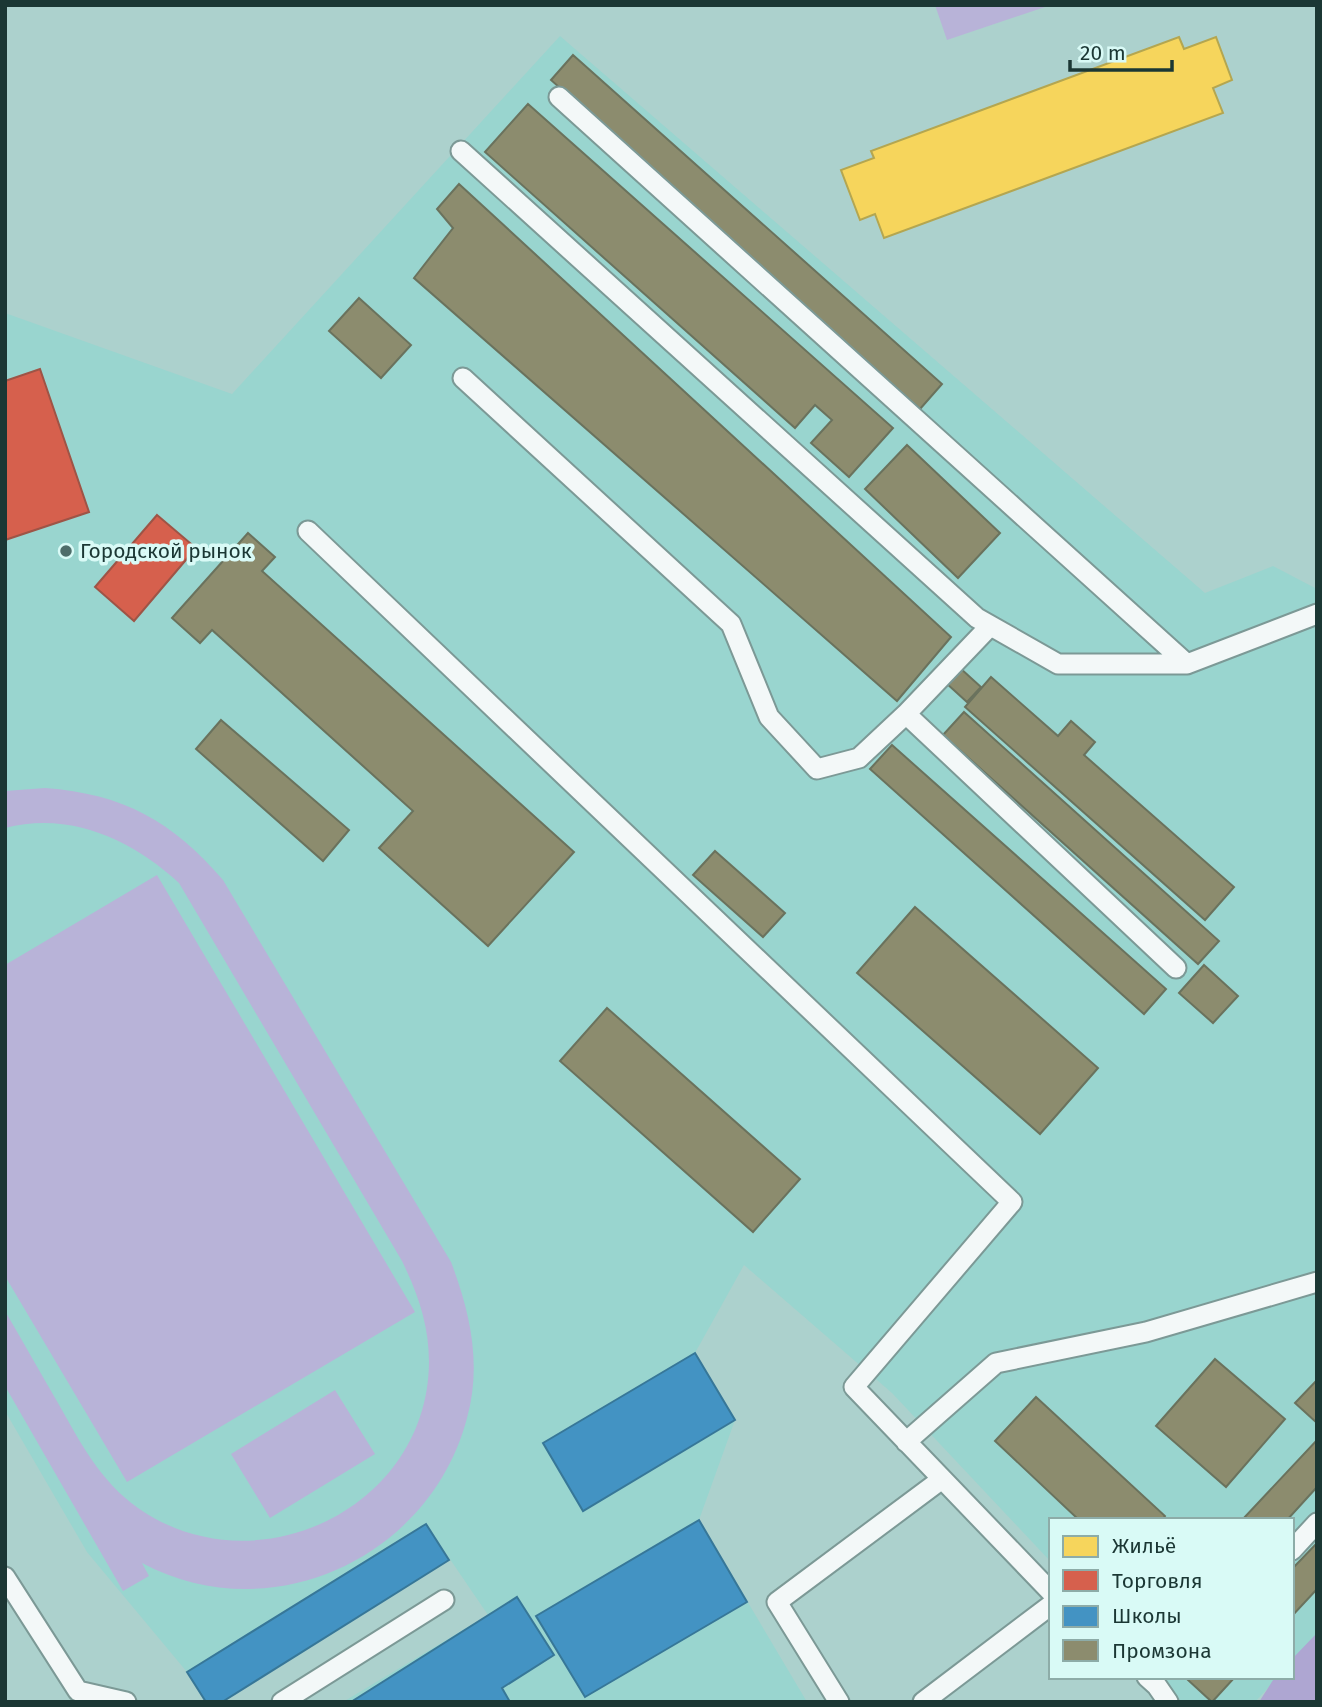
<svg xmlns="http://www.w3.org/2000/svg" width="1322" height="1707" font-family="'Fira Sans',sans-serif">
  <rect width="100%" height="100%" fill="#acd1cd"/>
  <path fill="#99d5cf" d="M560 36 1205 593 1273 566 1317 589V1635L1292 1662V1520H1051V1562L892 1393 744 1265 695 1353 735 1420 699 1520 807 1702H343L488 1615 426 1524 187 1672 87 1552 5 1411V313L232 394Z
    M1159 1677H1278L1255 1702H1182Z"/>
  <path fill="#b8b3d8" d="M935 5H1051L947 40Z
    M45 788C124 794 172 821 223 880L451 1262C470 1312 482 1364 467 1418 431 1557 271 1632 142 1563L149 1576 123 1591 5 1386V1311C23 1342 40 1372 58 1403 80 1442 100 1481 138 1508 255 1590 428 1509 429 1362 429 1325 418 1294 402 1261L179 883C132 840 71 811 5 828V791Z
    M157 875 415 1312 127 1482 5 1276V965Z
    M335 1390 375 1454 270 1518 231 1454Z"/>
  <path fill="#aea6d2" d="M1317 1633V1702H1259L1275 1677H1292V1659Z"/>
  <path fill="#f6d55c" stroke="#b4a650" stroke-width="2" d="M1179 37 1184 49 1216 37 1232 80 1213 88 1223 113 884 238 875 214 860 220 841 170 874 158 871 151Z"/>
  <path fill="#d6604d" stroke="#9e5446" stroke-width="2" d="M40 369 89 512 5 540V381Z
    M157 515 196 548 134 621 95 587Z"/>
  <path fill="#4393c3" stroke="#377798" stroke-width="2" d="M695 1353 735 1420 583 1511 543 1443Z
    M699 1520 747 1602 585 1697 536 1616Z
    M426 1524 449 1560 222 1702H206L187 1672Z
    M517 1597 554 1655 502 1688 510 1702H351Z"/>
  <path fill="#8c8c6e" stroke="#6a725d" stroke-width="2" d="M573 55 942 384 920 409 551 80Z
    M528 104 893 428 849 477 811 443 832 420 815 405 795 428 485 152Z
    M459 184 951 637 897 701 414 278 453 228 437 209Z
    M359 298 411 345 381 378 329 331Z
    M907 445 1000 533 958 578 865 489Z
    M248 533 275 557 262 571 574 852 488 946 379 848 413 811 212 630 200 643 172 618Z
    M960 668 981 687 967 702 946 683Z
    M991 677 1058 736 1071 721 1095 742 1084 755 1234 887 1205 920 965 707Z
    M964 712 1219 941 1198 964 943 735Z
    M221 720 349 830 323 861 196 749Z
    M892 745 1166 989 1144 1014 870 769Z
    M715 851 785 913 763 937 693 875Z
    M915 907 1098 1068 1040 1134 857 973Z
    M1204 965 1238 996 1213 1023 1179 993Z
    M607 1008 800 1179 753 1232 560 1061Z
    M1215 1359 1285 1419 1226 1487 1156 1426Z
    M1317 1380V1423L1295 1403Z
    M1036 1397 1165 1516 1162 1520H1079L995 1441Z
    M1317 1440V1487L1287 1520H1242Z
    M1317 1543V1589L1292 1616V1569Z
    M1191 1677H1235L1212 1702 1188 1680Z"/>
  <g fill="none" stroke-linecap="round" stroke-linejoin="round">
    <g stroke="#7c9996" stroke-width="23">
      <path id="service" d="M559 97 1187 664
        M461 151 977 618 1058 664H1187L1317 614
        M463 378 731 624 769 717 817 769 859 758 906 714
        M308 531 1012 1202 854 1387 1051 1592
        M990 626 906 714 1176 968
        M906 1442 996 1363 1146 1332 1317 1282
        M1292 1550 1317 1523
        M5 1577 78 1691 126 1702
        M1147 1677 1157 1686 1168 1702
        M282 1702 444 1600
        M839 1702 777 1602 942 1479
        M923 1702 1051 1605"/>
    </g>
    <use href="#service" stroke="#f3f8f8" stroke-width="19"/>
  </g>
  <circle fill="#4e6d6a" stroke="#d9faf6" stroke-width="2.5" cx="66" cy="551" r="7"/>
  <g text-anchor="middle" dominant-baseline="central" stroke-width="7" stroke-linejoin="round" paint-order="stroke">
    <g font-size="21" fill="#1b3734" stroke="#d9faf6" text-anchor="start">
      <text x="80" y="551">Городской рынок</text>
    </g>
  </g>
  <rect width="1322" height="1707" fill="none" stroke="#1b3734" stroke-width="14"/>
  <rect x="1049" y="1518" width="245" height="161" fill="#d9faf6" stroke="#8daca8" stroke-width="2"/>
  <rect x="1063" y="1536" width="35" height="21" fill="#f6d55c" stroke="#8daca8" stroke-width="2"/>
  <text x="1112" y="1553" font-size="21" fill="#1b3734">Жильё</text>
  <rect x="1063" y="1570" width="35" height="21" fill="#d6604d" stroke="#8daca8" stroke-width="2"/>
  <text x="1112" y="1588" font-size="21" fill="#1b3734">Торговля</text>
  <rect x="1063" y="1606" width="35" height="21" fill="#4393c3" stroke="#8daca8" stroke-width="2"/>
  <text x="1112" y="1623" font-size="21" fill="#1b3734">Школы</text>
  <rect x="1063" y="1640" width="35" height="21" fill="#8c8c6e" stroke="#8daca8" stroke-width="2"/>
  <text x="1112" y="1658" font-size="21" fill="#1b3734">Промзона</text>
  <path d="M1070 60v10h102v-10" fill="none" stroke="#1b3734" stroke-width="3.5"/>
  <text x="1080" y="60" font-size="21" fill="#1b3734" stroke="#d9faf6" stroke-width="5" paint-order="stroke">20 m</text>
</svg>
